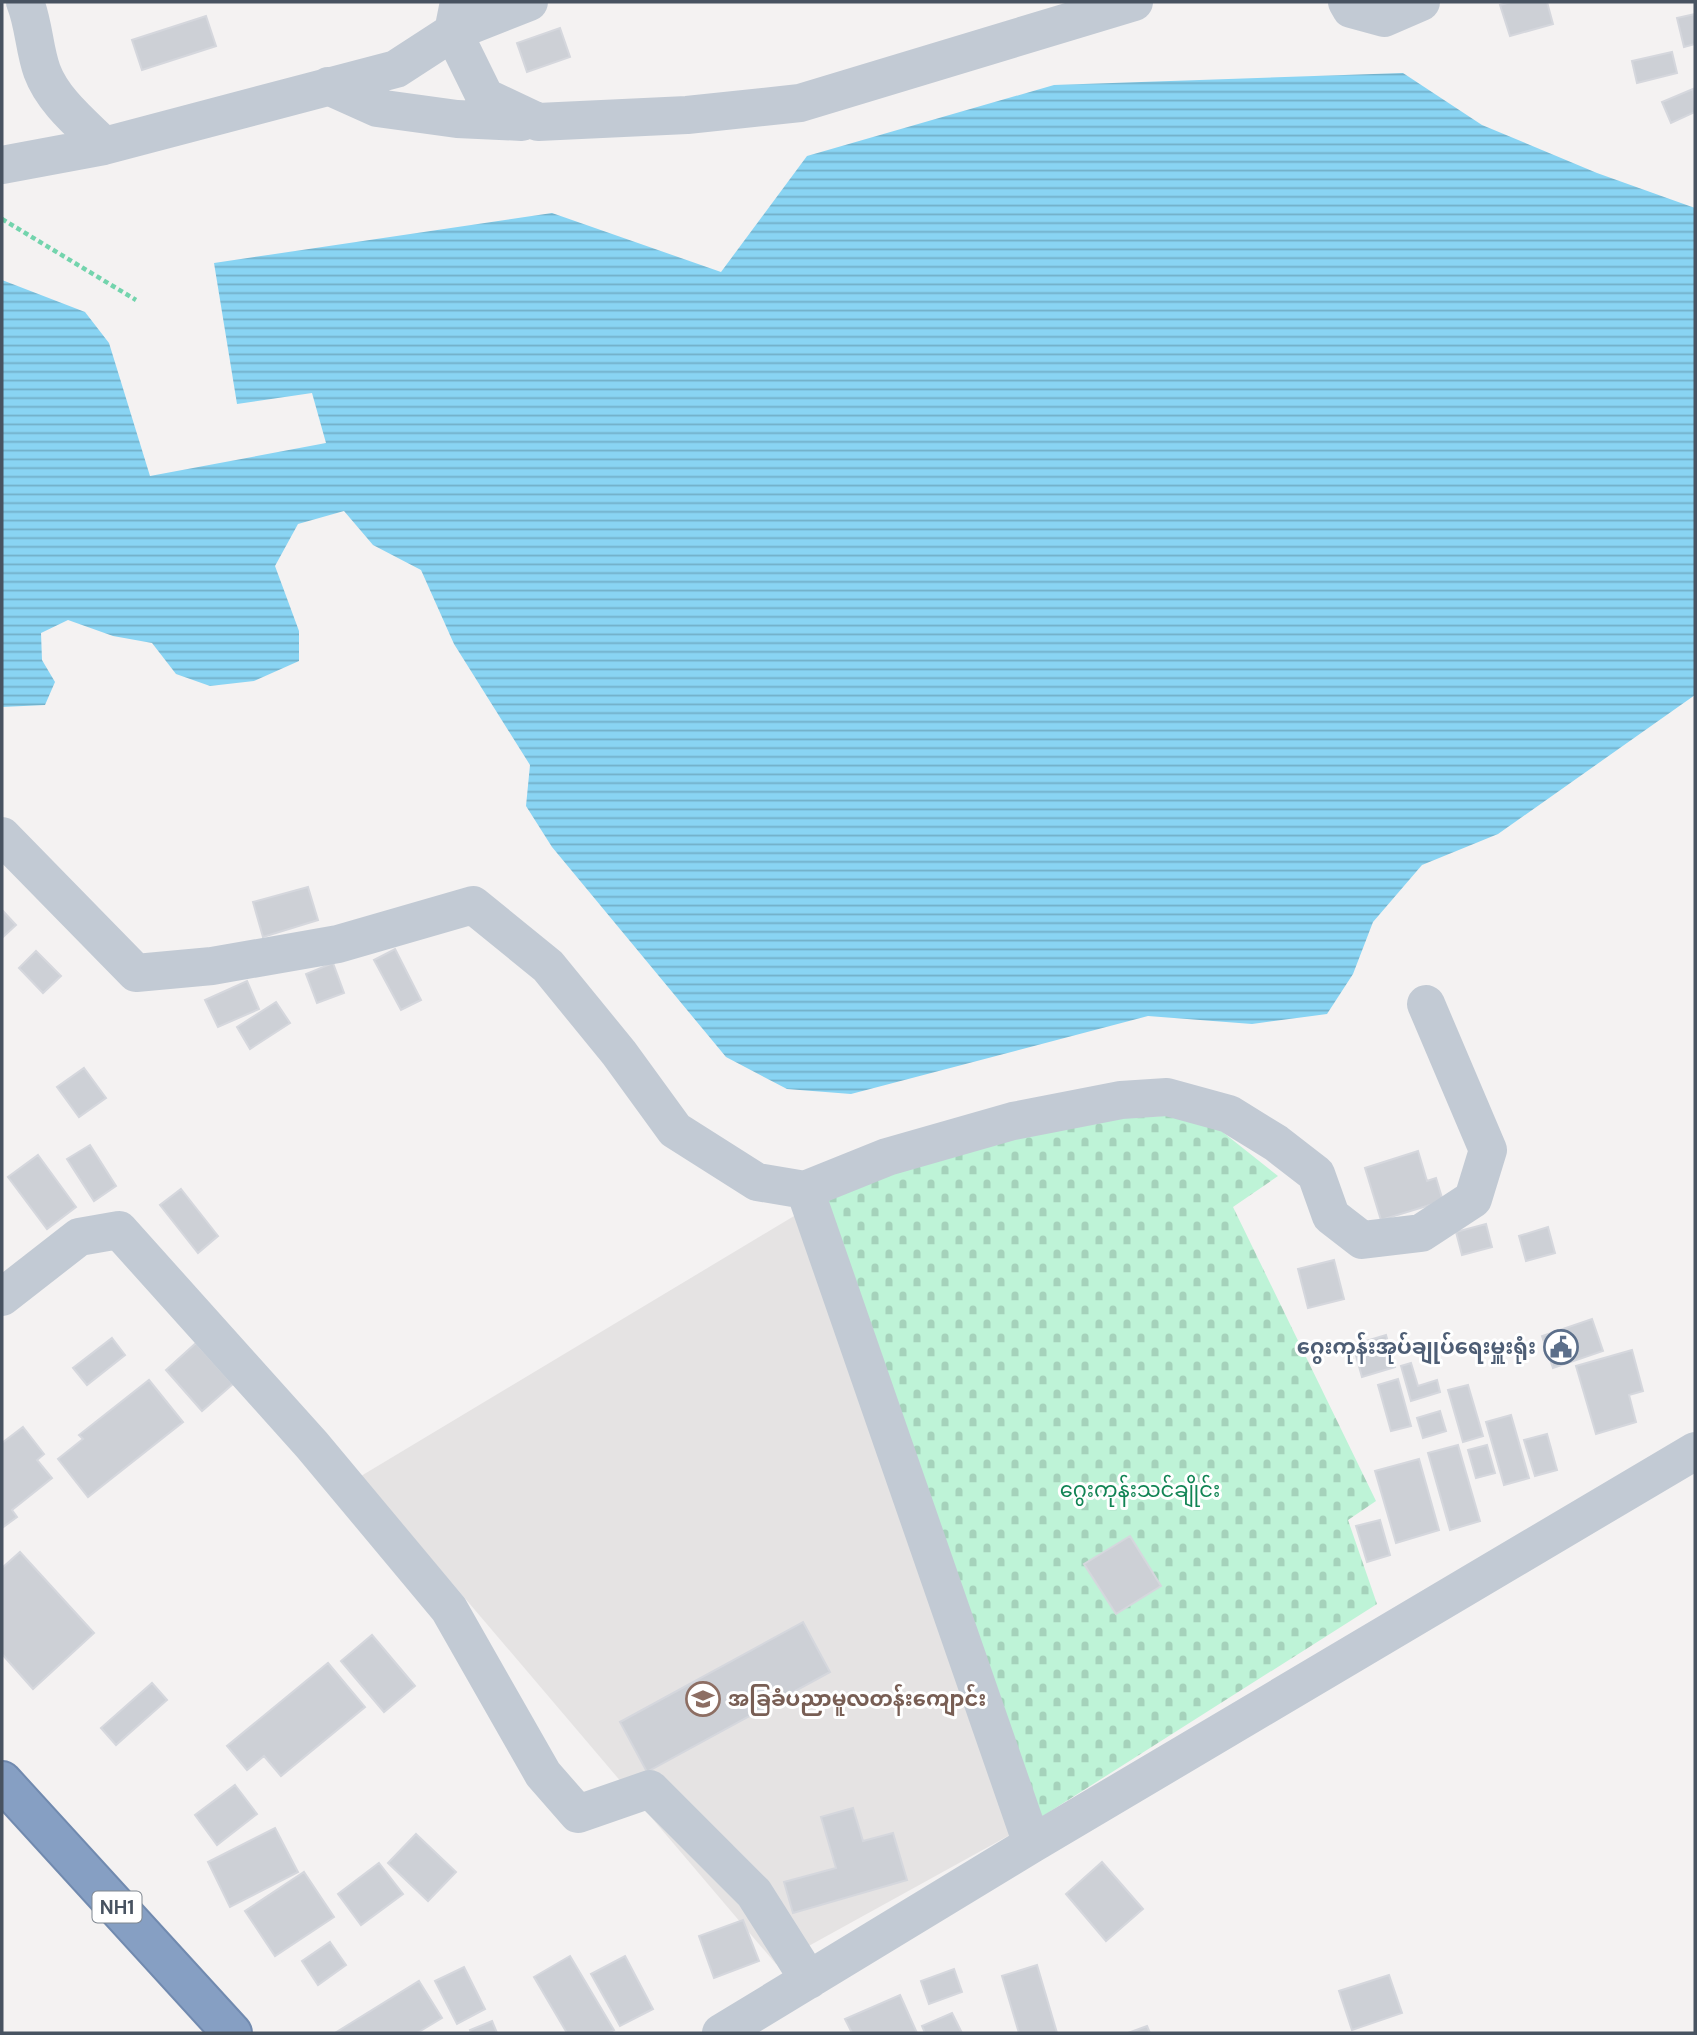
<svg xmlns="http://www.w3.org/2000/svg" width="1697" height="2035" font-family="'DM Sans','Noto Sans Myanmar',sans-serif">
  <defs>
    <pattern id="cemetery-stones" width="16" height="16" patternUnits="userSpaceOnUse" patternTransform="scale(1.75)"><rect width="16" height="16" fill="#bef3d7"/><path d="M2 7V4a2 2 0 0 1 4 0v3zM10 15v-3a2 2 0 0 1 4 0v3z" fill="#a5d2bb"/></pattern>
    <pattern id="water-rules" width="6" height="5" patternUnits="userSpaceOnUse" patternTransform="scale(1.75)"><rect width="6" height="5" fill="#89d4f3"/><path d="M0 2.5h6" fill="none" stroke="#72afc8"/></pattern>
  </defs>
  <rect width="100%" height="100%" fill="#f4f2f2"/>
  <path fill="#e5e3e3" d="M819 1201 1035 1821 776 1964 361 1476Z"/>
  <path fill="url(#cemetery-stones)" d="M1200 1114 1278 1176 1233 1207 1376 1501 1348 1520 1377 1604 1035 1821 819 1201 897 1163 1067 1121Z"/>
  <path fill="url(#water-rules)" d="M1403 73 1482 125 1597 173 1695 208V695L1498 834 1422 865 1373 922 1353 974 1327 1014 1252 1024 1148 1016 851 1094 787 1089 726 1057 552 847 526 806 530 765 454 644 421 570 373 545 344 511 298 524 275 566 299 631V661L254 681 210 686 176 674 152 643 113 636 68 620 41 633 42 660 55 682 45 705 2 707V280L85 312 109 343 150 476 326 443 312 393 237 404 214 263 552 213 721 272 807 156 1054 85Z"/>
  <path fill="#cdd0d6" stroke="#d5d7dd" stroke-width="2" d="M1511 2H1547L1553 24 1510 36 1500 5Z
    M1695 14V44L1684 47 1677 18Z
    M206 16 216 46 142 70 132 40Z
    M560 28 570 57 527 72 517 43Z
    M1672 52 1677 73 1637 83 1632 61Z
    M1693 89 1695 112 1671 123 1662 102Z
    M308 887 318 920 263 937 253 902Z
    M2 910 16 925 2 938Z
    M395 949 421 1000 401 1010 374 960Z
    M36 951 61 976 43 993 19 968Z
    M333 963 344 993 317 1003 306 974Z
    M247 981 259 1009 218 1027 205 1000Z
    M276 1002 290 1023 250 1049 237 1027Z
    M84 1068 106 1098 79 1117 57 1087Z
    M90 1145 116 1186 94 1201 67 1159Z
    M1418 1151 1427 1181 1436 1178 1443 1201 1381 1220 1365 1168Z
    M38 1155 76 1207 47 1229 8 1177Z
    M181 1189 218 1236 198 1253 160 1205Z
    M1486 1224 1492 1247 1462 1255 1456 1232Z
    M1548 1227 1555 1253 1526 1261 1519 1236Z
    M1334 1260 1344 1299 1308 1308 1298 1269Z
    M1592 1319 1603 1351 1553 1368 1542 1336Z
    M1386 1335 1395 1367 1362 1377 1353 1345Z
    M112 1338 125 1355 87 1385 73 1368Z
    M196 1343 233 1384 202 1411 166 1370Z
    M1632 1350 1643 1391 1629 1395 1636 1422 1596 1434 1576 1366Z
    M1411 1363 1418 1386 1437 1380 1440 1392 1411 1401 1401 1366Z
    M1398 1379 1411 1426 1391 1431 1378 1385Z
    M149 1380 183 1422 88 1497 58 1459 83 1439 79 1435Z
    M1468 1385 1483 1436 1463 1442 1448 1390Z
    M1440 1411 1446 1431 1423 1438 1417 1418Z
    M1511 1415 1529 1478 1504 1485 1486 1422Z
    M23 1427 44 1454 37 1460 52 1478 12 1510 17 1517 2 1528V1443Z
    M1547 1434 1557 1470 1535 1476 1524 1440Z
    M1458 1445 1480 1521 1450 1530 1428 1453Z
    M1487 1445 1495 1473 1476 1478 1468 1450Z
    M1419 1459 1439 1530 1396 1543 1375 1471Z
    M1380 1520 1390 1555 1367 1562 1356 1526Z
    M1130 1536 1161 1586 1116 1614 1084 1564Z
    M20 1552 94 1633 33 1689 2 1654V1568Z
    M803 1622 830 1672 647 1772 620 1722Z
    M372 1635 415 1686 384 1712 341 1661Z
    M328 1663 365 1707 281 1776 264 1756 247 1770 227 1746Z
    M152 1683 167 1700 116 1745 101 1728Z
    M235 1785 257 1814 217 1845 195 1815Z
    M853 1808 863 1841 893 1833 907 1880 793 1913 784 1882 836 1868 821 1817Z
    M275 1828 298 1872 230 1907 208 1862Z
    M416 1834 456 1872 428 1901 388 1863Z
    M1102 1862 1143 1909 1106 1941 1066 1894Z
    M379 1863 403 1894 361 1925 338 1894Z
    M304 1872 334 1917 275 1956 245 1911Z
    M743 1920 759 1961 714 1978 699 1936Z
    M330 1942 346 1965 318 1985 302 1961Z
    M570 1956 614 2030 608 2033H567L534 1977Z
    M625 1956 653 2009 620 2026 591 1974Z
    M1037 1965 1057 2033H1019L1002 1976Z
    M464 1967 485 2009 457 2024 435 1981Z
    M954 1969 962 1992 929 2004 921 1981Z
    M1389 1975 1402 2013 1352 2030 1339 1991Z
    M419 1981 442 2018 417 2033H335Z
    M900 1995 917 2033H852L845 2019Z
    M952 2013 962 2033H925L922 2026Z
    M492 2021 497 2033H471L470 2030Z
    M1147 2026 1150 2033H1128Z"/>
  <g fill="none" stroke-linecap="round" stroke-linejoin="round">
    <g stroke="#718aaf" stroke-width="42">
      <path id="highway" d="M2 1781 232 2033"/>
    </g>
    <path stroke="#73d4ad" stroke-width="4.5" stroke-dasharray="5 3.5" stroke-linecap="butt" d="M2 219 136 300"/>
    <path stroke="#c2cad4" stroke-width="38" d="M25 2C34 24 34 49 42 71 53 101 82 124 104 146
      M459 2 453 32 485 97 538 122 687 115 800 103 1134 2
      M1347 2 1351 9 1384 18 1421 2
      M328 86 377 108 457 119 522 122
      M2 165 104 146 396 69 453 32 529 2
      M2 836 136 973 212 966 338 944 473 905 548 966 619 1053 675 1130 757 1182 805 1190 887 1157 1013 1121 1121 1100 1167 1097 1229 1114 1276 1143 1316 1174 1331 1216 1362 1240 1421 1233 1473 1199 1488 1150 1426 1004
      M805 1190 1032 1844
      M2 1297 79 1237 119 1230 312 1445 449 1609 543 1774 578 1814 650 1789 754 1893 809 1980
      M721 2033 1032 1844 1695 1451"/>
    <use href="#highway" stroke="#869fc3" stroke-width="38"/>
  </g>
  <defs>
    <g id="civic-ring" transform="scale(1.75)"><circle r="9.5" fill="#fff" stroke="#5c6f8a" stroke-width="1.5"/><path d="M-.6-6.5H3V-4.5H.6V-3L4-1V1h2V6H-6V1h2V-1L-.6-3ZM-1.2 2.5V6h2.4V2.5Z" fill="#5c6f8a"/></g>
    <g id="school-ring" transform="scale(1.75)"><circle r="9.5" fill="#fff" stroke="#8d6e63" stroke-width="1.5"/><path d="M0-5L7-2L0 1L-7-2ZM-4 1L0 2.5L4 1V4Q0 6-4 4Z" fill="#8d6e63"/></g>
  </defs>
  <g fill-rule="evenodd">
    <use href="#civic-ring" x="1561" y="1347"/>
    <use href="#school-ring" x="703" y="1699"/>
  </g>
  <g text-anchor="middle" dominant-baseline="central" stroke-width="6" stroke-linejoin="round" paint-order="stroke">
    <rect fill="#fff" stroke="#7f8790" stroke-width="2" x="92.5" y="1891.5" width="49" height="31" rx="5"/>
    <g font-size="19" font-weight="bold" fill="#485361">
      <text x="117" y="1907">NH1</text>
    </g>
    <g font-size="21" font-weight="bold" fill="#4e5e75" stroke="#fff" text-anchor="end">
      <text x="1536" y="1347">ဂွေးကုန်းအုပ်ချုပ်ရေးမှူးရုံး</text>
    </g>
    <g font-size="21" fill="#118454" stroke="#fff">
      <text x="1140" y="1490">ဂွေးကုန်းသင်ချိုင်း</text>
    </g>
    <g font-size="21" font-weight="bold" fill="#785e54" stroke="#fff" text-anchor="start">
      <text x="728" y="1699">အခြခံပညာမူလတန်းကျောင်း</text>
    </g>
  </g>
  <rect width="1697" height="2035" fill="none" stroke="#485361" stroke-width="7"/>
</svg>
